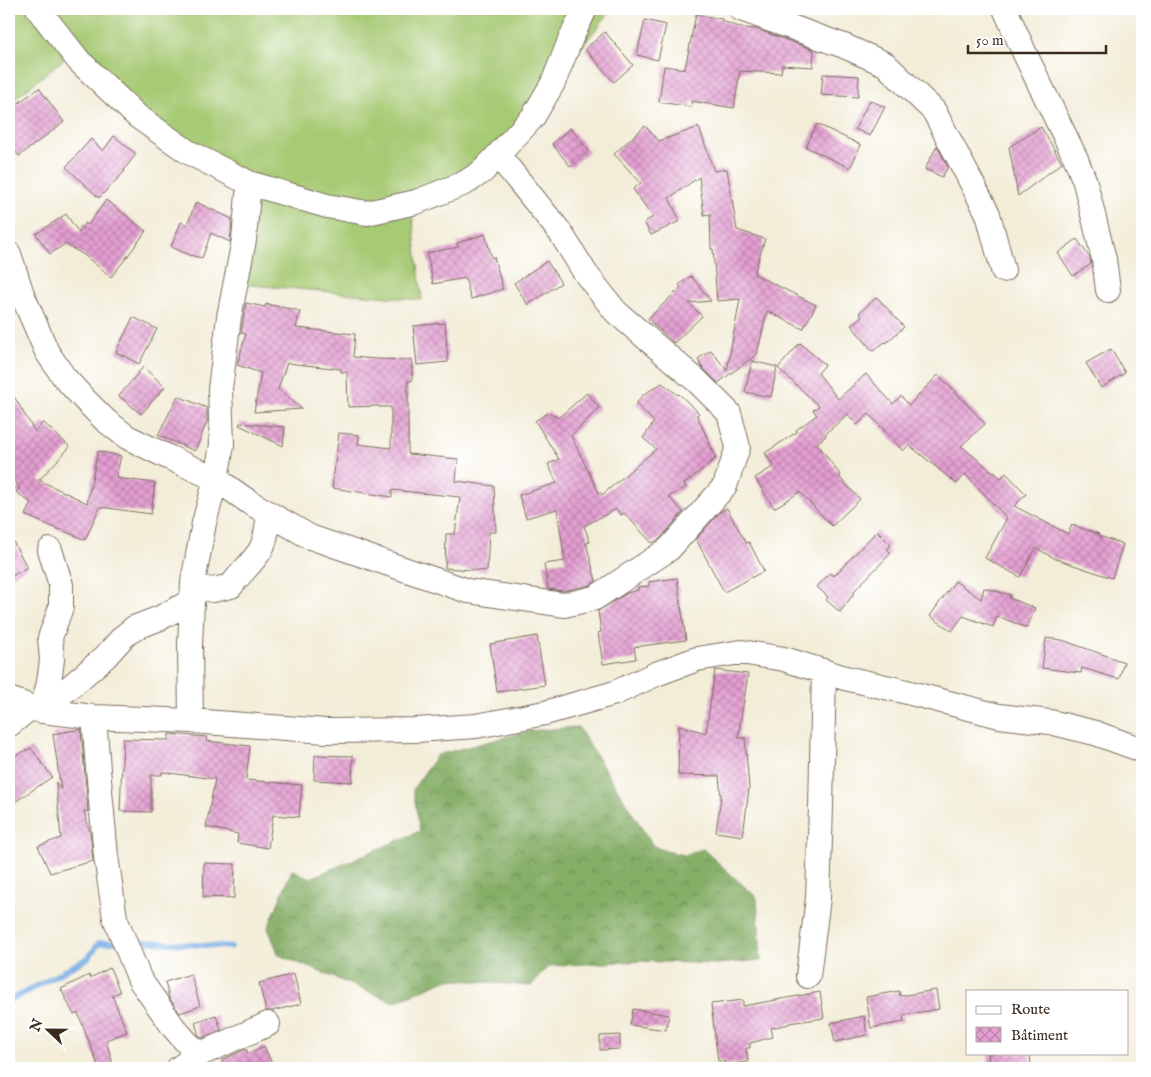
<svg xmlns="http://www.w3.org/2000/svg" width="1151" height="1077" font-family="'IM FELL English',serif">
  <defs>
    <pattern id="forest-crowns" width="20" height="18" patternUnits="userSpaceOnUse" patternTransform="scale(1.25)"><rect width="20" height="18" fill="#85ae66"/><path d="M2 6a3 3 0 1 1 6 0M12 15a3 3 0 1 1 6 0" fill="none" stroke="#6e8e53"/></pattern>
    <pattern id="building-cross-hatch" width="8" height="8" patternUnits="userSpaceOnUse" patternTransform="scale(1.25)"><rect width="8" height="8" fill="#e49fd2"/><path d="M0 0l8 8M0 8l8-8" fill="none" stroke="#ba82aa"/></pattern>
  </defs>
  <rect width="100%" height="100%" fill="#fff"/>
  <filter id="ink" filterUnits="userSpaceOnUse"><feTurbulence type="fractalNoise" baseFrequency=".02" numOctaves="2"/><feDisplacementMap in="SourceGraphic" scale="10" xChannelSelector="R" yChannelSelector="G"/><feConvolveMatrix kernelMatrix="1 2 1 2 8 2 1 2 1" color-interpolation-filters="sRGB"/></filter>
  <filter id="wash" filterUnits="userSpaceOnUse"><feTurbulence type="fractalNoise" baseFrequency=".0096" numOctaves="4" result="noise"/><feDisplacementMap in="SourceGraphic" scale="20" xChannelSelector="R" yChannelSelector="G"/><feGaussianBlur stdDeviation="1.12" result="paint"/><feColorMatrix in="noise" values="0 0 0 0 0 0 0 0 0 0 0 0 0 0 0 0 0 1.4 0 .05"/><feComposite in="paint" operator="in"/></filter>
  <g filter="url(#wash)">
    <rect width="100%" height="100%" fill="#f3edd8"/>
    <path fill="#a7ca74" stroke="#717a49" d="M9 9H612L572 60 509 167 440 206 412 212 422 300 229 283 253 188 177 145 74 51 9 103Z"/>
    <path fill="url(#forest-crowns)" stroke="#606c42" d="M578 727 653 846 665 851 684 855 703 849 757 898 761 960 717 964 641 961 548 966 531 986 448 979 394 1002 279 955 268 928 292 870 311 878 420 831 413 789 437 755 530 731Z"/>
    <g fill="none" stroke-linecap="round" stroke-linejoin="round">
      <path stroke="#77abe4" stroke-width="5.5" d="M133 941 231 947
        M9 1001 88 958 99 943 118 942"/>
    </g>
    <g id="blocks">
      <path fill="url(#building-cross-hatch)" d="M696 14 722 19V21L742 28 756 29 814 50 813 67 782 65 781 73 740 71 734 108 691 101 692 107 659 102 664 66 685 69Z
        M645 20 666 25 658 60 637 55Z
        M605 32 633 65 614 82 585 49Z
        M823 74 859 76 858 97 821 95Z
        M39 88 64 122 19 156 9 143V110Z
        M870 100 885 107 870 136 855 129Z
        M817 124 861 145 850 168 806 147Z
        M645 126 659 141 699 127 714 171 727 169 737 230 765 239 754 274 816 305 803 329 767 311 757 354 718 383 701 366 698 359 711 350 727 371 740 299 717 301 713 249H711L710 214 704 215 699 177 669 198 680 221 651 235 644 222 653 217 633 189 641 183 614 154Z
        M1041 127 1062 163 1018 196 1009 147Z
        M570 128 589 151 571 167 552 144Z
        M114 136 136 154 124 170 125 171 99 198 66 167 91 139 103 151Z
        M937 146 948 167 942 177 925 169Z
        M106 200 146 231 127 257 111 277 84 255 65 244 50 254 36 234 66 214 79 233 85 223 88 225Z
        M196 202 232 219 230 242 211 233 202 258 190 255 171 247 181 222 187 225Z
        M485 234 492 258 494 257 503 289 471 299 465 278 433 284 427 253 458 247 457 243Z
        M1077 239 1090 258 1091 264 1073 276 1058 253Z
        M547 261 561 283 528 305 514 283Z
        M691 276 711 301 689 303 702 316 674 343 648 319 681 287 679 285Z
        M877 297 904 327 886 343 885 342 873 351 851 325 862 316 859 313Z
        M246 303 265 307 266 304 300 311 296 328 355 334 353 357 375 359 412 360V381H408V454L458 459 456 481 494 486 496 532H489L487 571 445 568 446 534H455L460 497 392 490V497L332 488 339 433 359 435 358 444 391 448V407H379V406L348 407 347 372H341V369L287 363 278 389 302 409 254 412 261 373 237 365 246 334 241 333Z
        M133 317 157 329 139 364 116 352Z
        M445 323 448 362 417 365 413 326Z
        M800 343 825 365 818 373 838 399 866 374 893 404 901 396 909 405 938 375 961 398 985 424 961 446 993 472H994L1001 478 1006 473 1026 494 1014 506 1068 534 1072 525 1099 534V536L1123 544 1112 578 1056 559 1036 548 1020 577 985 558 1007 518 965 474 957 484 909 445 903 451 869 414 857 425 848 414 825 434 826 436 817 443 841 476 839 477 860 499 832 526 800 492 774 508 755 478 774 466 765 453 797 432 796 430 817 415 813 410 819 406 778 368Z
        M1111 349 1125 373 1101 388 1086 363Z
        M752 361 777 367 771 397 745 392Z
        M143 367 165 387 141 414 119 396Z
        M662 383 678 395 679 394 699 413 697 415 716 458 684 484 686 487 669 497 683 512 660 539 652 543 624 513 621 515 616 509 584 526 590 542 586 543 596 581 590 585 563 591 548 589 544 564 565 561 557 509 526 518 519 495 557 483 548 464 559 459 535 421 549 412 558 418 587 393 599 408 571 436 599 493 600 492 602 495 656 449 643 438 654 422 636 404 643 395Z
        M9 388 35 432 43 422 70 447 39 480 87 503 98 451 121 456 116 478 155 483 151 514 100 507 85 540 60 529V530L25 515 31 503 16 492 20 488 9 474Z
        M178 396 207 408V422L195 451 158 435Z
        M240 423 285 427 283 446 239 425Z
        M727 508 746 543 749 542 764 571 724 592 696 539 720 512Z
        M877 531 891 545 887 549 891 553 854 591 855 592 840 612 826 600 828 597 817 587 830 573 834 576Z
        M9 534 27 567 9 578Z
        M677 578 686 640 634 647 636 659 603 664 598 633 601 632 598 611 627 593 638 590V587L649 586V582Z
        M955 581 981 599 984 588 1011 595 1009 598 1035 608 1027 628 997 616 993 627 963 616 952 631 930 616Z
        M537 636 545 685 497 692 490 644Z
        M1046 638 1062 640 1124 662 1119 679 1082 668 1081 673 1042 668Z
        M715 670 748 674 738 738H745L749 788 743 836 716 832 721 797 719 776 678 775 679 725 706 733Z
        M81 729 88 811H84L90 833 93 861 50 873 38 846 61 838 56 782 61 790 53 734Z
        M169 734 207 737 206 741 250 746 246 780 302 785 299 817 273 815 268 848 237 843 238 834 206 827 215 779 162 772V775H151V812L120 811 123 739 169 740Z
        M31 748 52 777 9 806V761L13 757Z
        M315 755 353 756 352 782 314 780Z
        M204 863 235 864 234 898 203 897Z
        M110 968 120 992 112 995 127 1032 106 1040 114 1068H99L78 1013 74 1015 61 989 89 975 90 978Z
        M191 974 200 1006 180 1013 169 998 165 982Z
        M294 974 301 1004 272 1011H266L259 983Z
        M936 990 939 1009 903 1015 904 1022 871 1028 866 997 899 991 900 996Z
        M820 992 824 1018 789 1023V1024L771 1028 773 1037 750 1043V1048H746L748 1062 724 1065V1061H718L711 1004 743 1000V1006Z
        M633 1009 669 1015 666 1030 630 1025Z
        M216 1015 221 1030 202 1038 199 1036 195 1022Z
        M864 1016 867 1035 835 1042 831 1023Z
        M620 1035V1049L600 1050V1036Z
        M264 1046 274 1068H219L224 1066 222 1060 246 1049 248 1054Z
        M988 1053H1030L1031 1068H990Z"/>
    </g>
  </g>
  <g filter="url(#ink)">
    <use href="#blocks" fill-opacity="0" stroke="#7b6e5f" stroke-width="1"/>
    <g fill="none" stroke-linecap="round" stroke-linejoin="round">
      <g stroke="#7b6e5f" stroke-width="26">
        <path id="minor" d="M38 9 79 61 137 116 188 152 249 183 327 206 367 213 416 202 465 183 483 171 533 117 553 83 571 38 585 9
          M741 9 844 46 885 64 934 111 988 214 1003 270
          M1005 9 1025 54 1076 159 1085 182 1104 259 1108 290
          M9 254 22 294 47 352 64 377 84 399 105 420 127 437 170 458 216 479 249 502 310 537 468 591 564 605 595 598 669 549 725 486 738 447 729 413 697 381 616 312 586 274 560 232 498 155
          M50 550 61 585V607L50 638 52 660 49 682 42 711 105 657 123 637 134 628 160 618 184 605 192 598 199 588 213 590 231 586C240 573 253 563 261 549 267 539 267 525 269 514
          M9 699 42 711 94 717 191 721 326 731 416 730 476 726 545 713 615 693 656 674 697 659 741 652 784 659 845 678 899 690 999 716 1050 722 1095 733 1142 750
          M94 717 98 769 106 856 115 918 140 980 174 1028 198 1055
          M191 721 190 645 193 582 204 523 216 479 222 445 220 389 229 317 244 240 249 183
          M9 725 30 708 42 711
          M808 976 818 898 821 807 824 671
          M179 1068 198 1055 268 1024"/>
      </g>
      <use href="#minor" stroke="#fff" stroke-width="24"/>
    </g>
  </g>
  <rect width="1151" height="1077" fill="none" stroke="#fff" stroke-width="30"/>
  <rect x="966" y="990" width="162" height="65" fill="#ffffff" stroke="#b1aaa5"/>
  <rect x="976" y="1006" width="25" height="8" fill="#ffffff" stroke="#b1aaa5"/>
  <text x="1011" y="1014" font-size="15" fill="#3b2a1e">Route</text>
  <rect x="976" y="1027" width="25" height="15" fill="url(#building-cross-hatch)" stroke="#b1aaa5"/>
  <text x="1011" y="1040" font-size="15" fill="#3b2a1e">Bâtiment</text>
  <g transform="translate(48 1030) rotate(292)" stroke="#ffffff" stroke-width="4" paint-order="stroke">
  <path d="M0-4L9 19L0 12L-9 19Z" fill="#3b2a1e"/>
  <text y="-8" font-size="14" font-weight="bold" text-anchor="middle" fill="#3b2a1e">N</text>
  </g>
  <path d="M968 45v8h138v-8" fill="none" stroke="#3b2a1e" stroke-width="2.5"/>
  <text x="976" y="45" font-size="15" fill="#3b2a1e" stroke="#ffffff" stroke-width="4" paint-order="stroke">50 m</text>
</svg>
